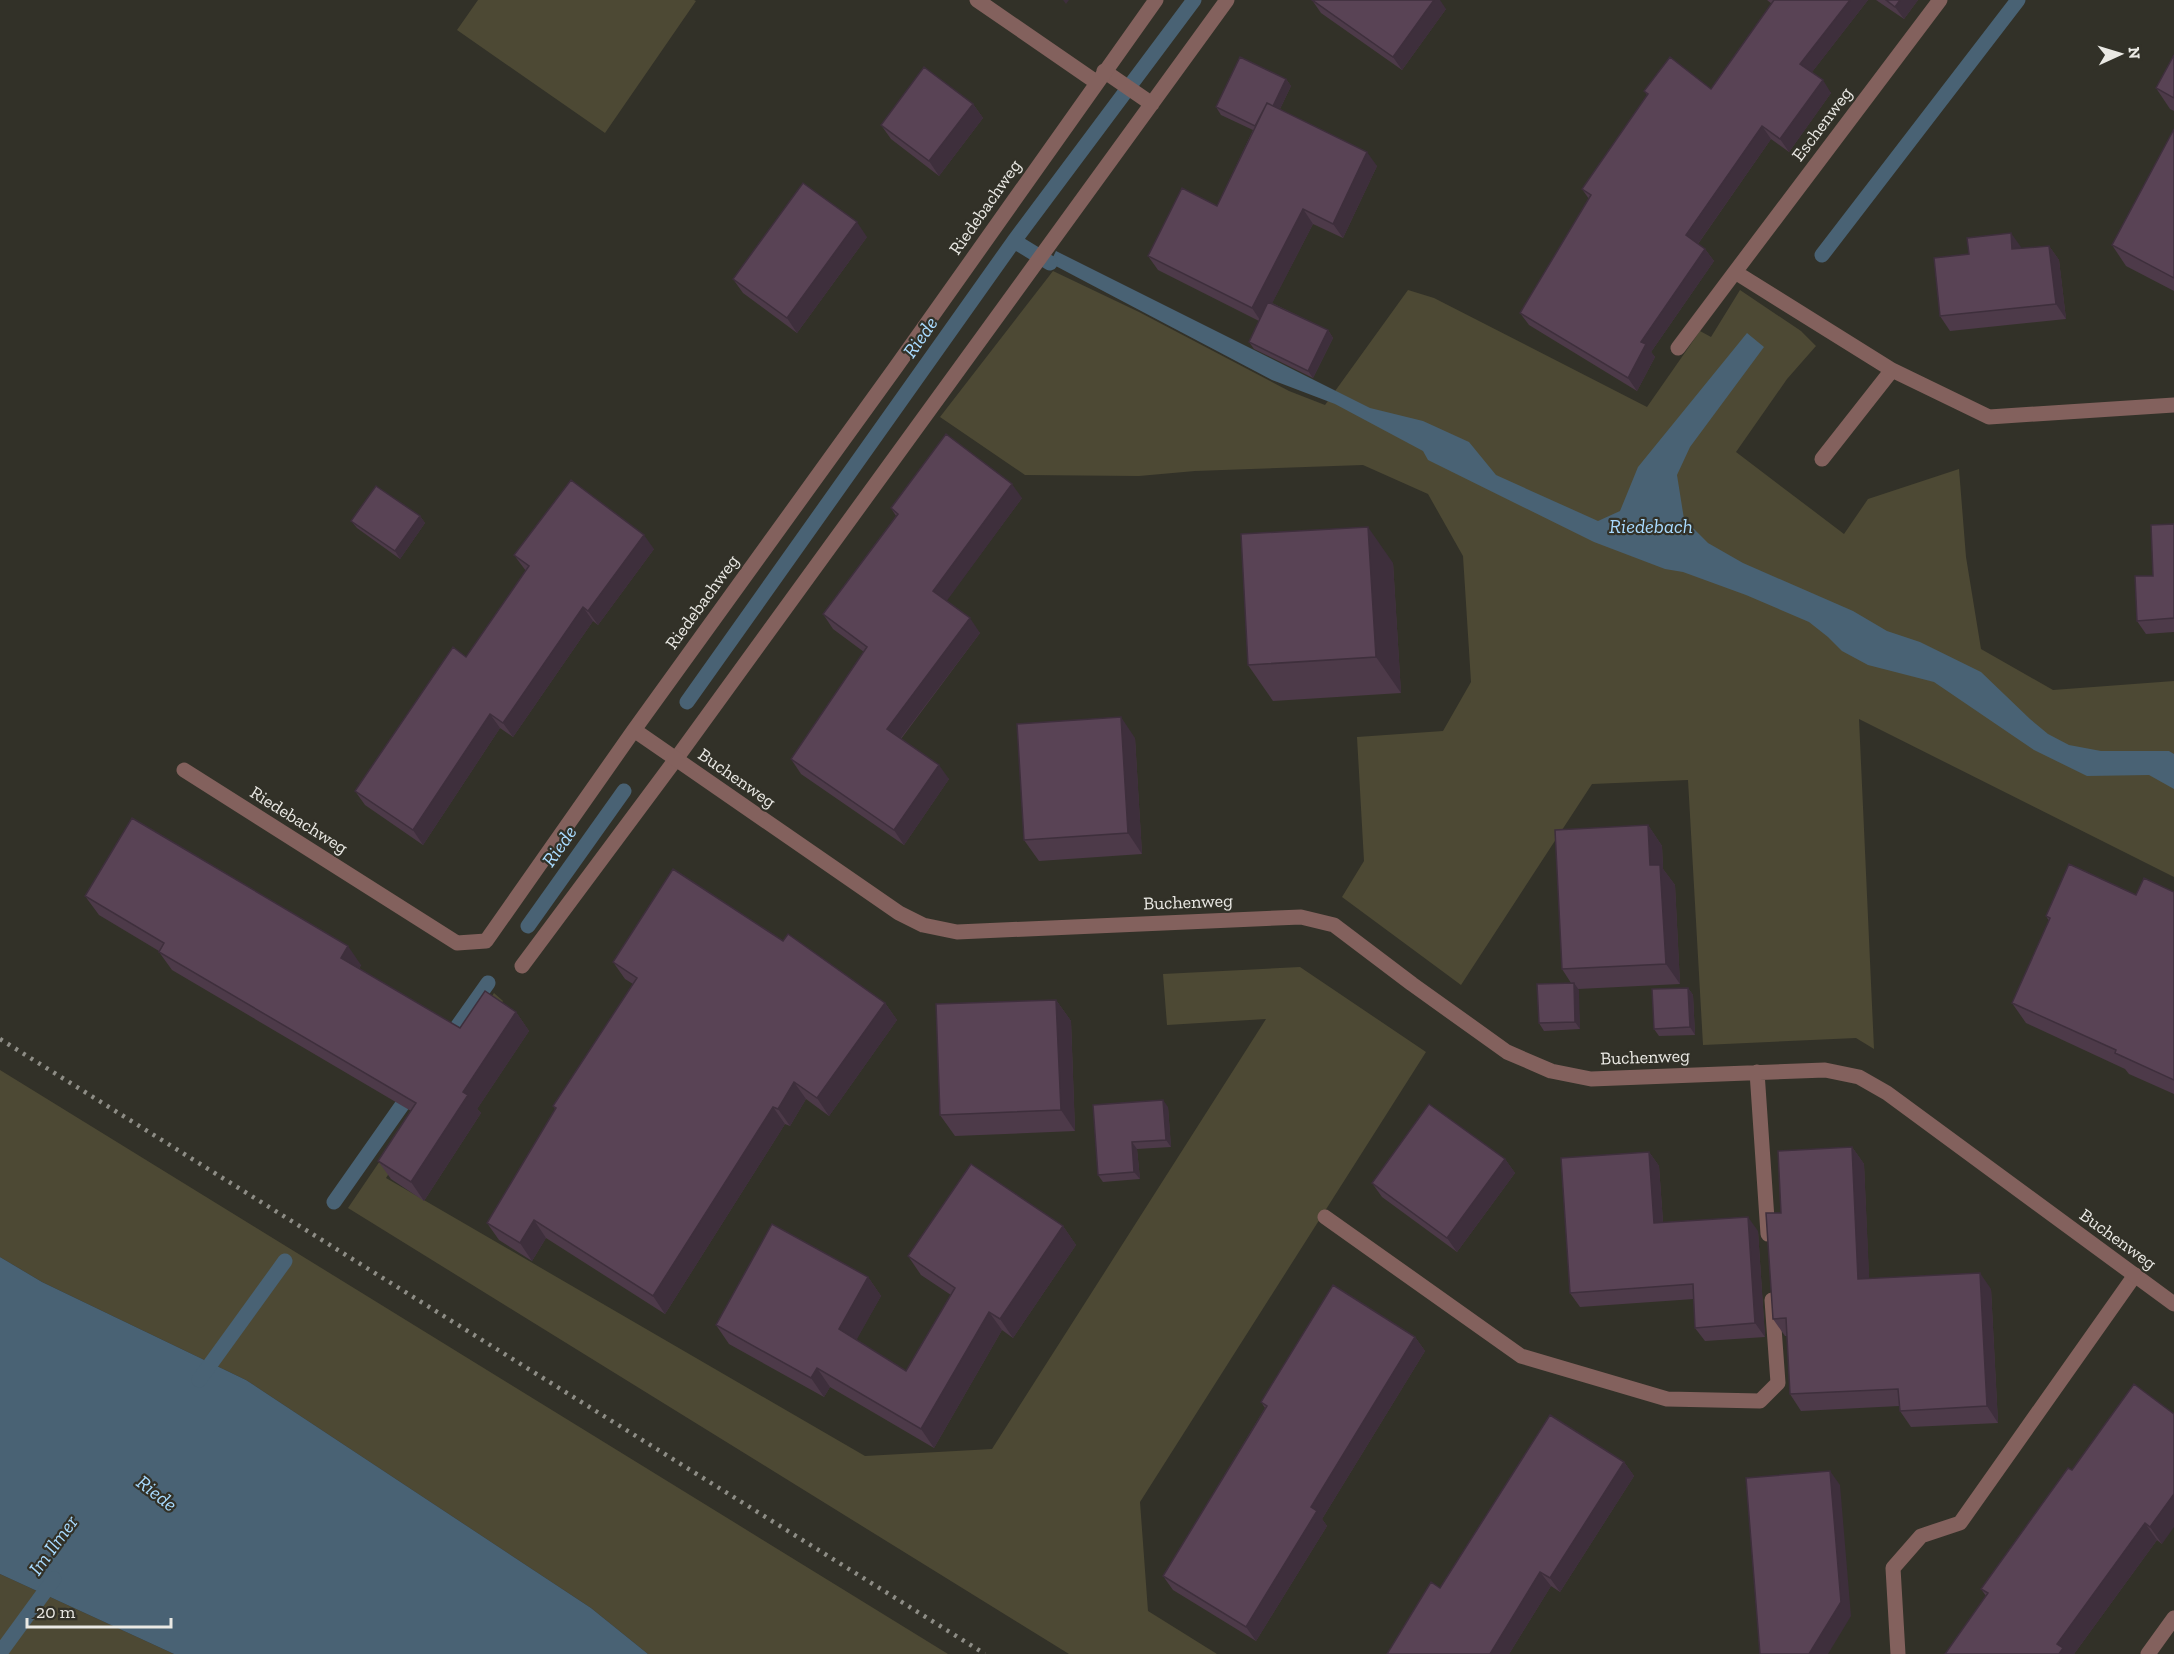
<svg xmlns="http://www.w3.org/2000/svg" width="2174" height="1654" font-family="'Zilla Slab',serif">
  <rect width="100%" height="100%" fill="#323128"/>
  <path fill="#4d4934" d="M478 0H694L696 1 605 133 457 30Z
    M1053 271 1139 312 1289 391 1325 405 1408 290 1434 298 1647 407 1700 331 1711 337 1740 290 1801 331 1816 346 1787 379 1736 452 1844 534 1868 499 1959 469 1966 557 1981 649 2053 690 2174 681V877L1859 719 1874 1049 1856 1038 1703 1045 1688 780 1592 784 1461 985 1342 897 1364 861 1357 737 1443 731 1471 682 1463 556 1428 494 1363 465 1195 471 1139 476 1025 475 940 417Z
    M1300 967 1426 1052 1140 1502 1148 1611 1217 1654H1069L348 1208 494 993 503 1001 386 1178 865 1456 992 1449 1266 1019 1167 1025 1163 974Z
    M0 1070 948 1654H648L591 1608 246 1380 42 1282 0 1257Z
    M0 1574 174 1654H0Z"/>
  <path fill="#496274" d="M1056 251 1370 408 1423 421 1469 442 1496 475 1598 521 1620 511 1638 467 1747 333 1764 347 1690 447 1677 475 1684 519 1708 543 1743 563 1853 611 1887 631 1920 642 1981 672 2030 719 2048 734 2069 745 2101 751H2169L2174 754V789L2149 775 2087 776 2034 750 1934 682 1868 665 1842 651 1828 637 1809 622 1746 595 1683 572 1665 569 1594 542 1428 460 1423 451 1335 404 1272 380 1050 263Z
    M0 1257 42 1282 246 1380 591 1608 648 1654H174L0 1574Z"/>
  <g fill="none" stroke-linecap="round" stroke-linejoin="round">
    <path stroke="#496274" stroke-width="15" d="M1014 241 1050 263
      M1822 255 2018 0
      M687 702 1014 241 1194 0
      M528 926 624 791
      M445 1044 488 983
      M334 1202 412 1091
      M199 1380 285 1261
      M0 1653 54 1579"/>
    <path stroke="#83615d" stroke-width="15" d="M1104 71 1152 104
      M522 966 676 759 1227 0
      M1898 1654 1893 1568 1921 1536 1960 1523 2135 1275"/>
    <path stroke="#83615d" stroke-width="15" d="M977 0 1096 82
      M1678 348 1735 272
      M1892 370 1735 272 1940 0
      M1822 459 1892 370 1989 417 2174 405
      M634 730 899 913 923 925 957 932 1301 917 1334 925 1412 984 1507 1052 1551 1071 1591 1079 1825 1070 1859 1077 1887 1093 2174 1304
      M184 770 457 943 486 941 634 730 896 367 1156 0
      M1757 1072 1768 1234
      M1325 1217 1521 1356 1667 1399 1760 1401 1778 1383 1772 1300
      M2148 1654 2174 1618"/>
    <path stroke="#8e8d86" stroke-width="4.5" stroke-dasharray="3 6" stroke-linecap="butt" d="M0 1039 985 1654"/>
  </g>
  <path fill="#4d3a49" d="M1312 0 1446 9 1402 70 1321 13Z
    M1767 0H1868L1812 72 1831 93 1789 152 1771 139 1698 244 1705 249 1714 261 1651 352 1655 357 1637 391 1529 325 1520 313 1589 199 1582 189 1647 95 1644 91 1711 89 1772 4Z
    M1876 0H1918L1904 19Z
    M2174 55V111L2170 109 2156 88Z
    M1286 79 1291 86 1280 109 1377 166 1343 238 1313 224 1272 303 1328 330 1333 338 1313 378 1254 349 1249 342 1259 321 1158 270 1148 256 1217 206 1253 130 1221 115 1216 107Z
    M973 104 983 118 939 176 891 139 881 125Z
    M2174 129V291L2126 266 2112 245Z
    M867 237 797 333 743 293 733 279Z
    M2049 246 2059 260 2066 319 1950 331 1940 316 2021 247V249Z
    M1022 498 946 601 980 633 901 739 949 779 904 845 801 774 791 759 864 652 833 629 823 614 896 516 891 508Z
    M420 516 425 523 400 559 357 528 351 521Z
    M2174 524V632L2146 634 2137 621 2153 576Z
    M654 549 598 625 593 621 513 737 500 728 423 845 365 805 355 791 466 657 526 571 514 555Z
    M1393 563 1401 693 1273 701 1248 665Z
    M1135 738 1142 854 1039 861 1024 840Z
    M1648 825 1662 846 1663 869 1675 885 1680 984 1578 989 1580 1029 1544 1031 1539 1023 1571 983 1562 969Z
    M2174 892V1094L2129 1074 2125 1069 2026 1023 2012 1003 2049 921 2046 916 2136 895Z
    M85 896 361 965 359 969 460 1028 516 1012 529 1031 477 1109 481 1113 424 1201 391 1179 378 1161 411 1111 172 970 159 952V951L99 915Z
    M783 941 885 1003 897 1020 829 1116 806 1099 790 1126 785 1124 665 1314 546 1238 532 1261 499 1240 487 1223 555 1109 553 1106 633 984 625 979 613 962Z
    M1688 988 1693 995 1695 1035 1659 1036 1654 1029Z
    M1056 1000 1071 1021 1075 1131 955 1136 940 1115Z
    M1168 1107 1171 1147 1137 1149 1140 1179 1103 1182 1098 1175Z
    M1852 1147 1864 1164 1869 1279 1991 1289 1998 1423 1911 1427 1900 1411 1899 1406 1801 1411 1790 1394 1787 1336H1785L1773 1319 1781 1213Z
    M1649 1152 1659 1166 1663 1222 1758 1231 1765 1337 1705 1341 1695 1328 1694 1299 1580 1307 1570 1293Z
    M1505 1159 1515 1173 1457 1252 1382 1197 1372 1183Z
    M1063 1226 1076 1245 1013 1338 1002 1330 934 1448 830 1387 824 1397 729 1344 716 1325 868 1277 881 1296 856 1340 906 1371 951 1295 921 1275 908 1256Z
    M1415 1337 1425 1351 1322 1519 1327 1526 1256 1641 1173 1590 1163 1576 1265 1408 1261 1402Z
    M2134 1384 2162 1544 2157 1540 2074 1654H1945L1986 1596 1981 1589 2072 1470Z
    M1624 1462 1634 1476 1560 1592 1551 1586 1509 1654H1387L1440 1588Z"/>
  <path fill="#3e2f3c" d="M1063 0H1069L1066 4Z
    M1434 0H1440L1446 9 1402 70 1393 57Z
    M1850 0H1868L1809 76 1800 64Z
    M1900 0H1918L1904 19 1895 7Z
    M1286 79 1291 86 1267 136 1262 129Z
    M1823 80 1831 93 1789 152 1780 139Z
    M973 104 983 118 939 176 929 161Z
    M1762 126 1771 139 1695 248 1686 235Z
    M1367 152 1377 166 1343 238 1333 224Z
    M1303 209 1313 224 1262 323 1252 308Z
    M857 222 867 237 797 333 787 318Z
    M2011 233 2021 247 2022 264 2012 249Z
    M2049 246 2059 260 2066 319 2056 304Z
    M1705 249 1714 261 1651 352 1655 357 1637 391 1628 378 1641 342Z
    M1328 330 1333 338 1313 378 1308 371Z
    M1012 484 1022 498 943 606 933 591Z
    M420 516 425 523 400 559 395 551Z
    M1368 527 1393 563 1401 693 1376 657Z
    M644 535 654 549 598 625 588 611Z
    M583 607 593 621 513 737 503 723Z
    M970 618 980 633 897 743 887 729Z
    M490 714 500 728 423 845 413 830Z
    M1121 717 1135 738 1142 854 1128 833Z
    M939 765 949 779 904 845 894 830Z
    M1648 825 1662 846 1663 869 1675 885 1680 984 1666 964 1650 865Z
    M348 946 361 965 354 977 341 958Z
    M1574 983 1579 990 1580 1029 1575 1022Z
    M1688 988 1693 995 1695 1035 1690 1027Z
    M1056 1000 1071 1021 1075 1131 1061 1110Z
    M885 1003 897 1020 829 1116 817 1098Z
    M516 1012 529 1031 477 1109 481 1113 424 1201 411 1182 463 1092Z
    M794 1082 806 1099 790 1126 778 1109Z
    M1163 1100 1168 1107 1171 1147 1166 1140Z
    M773 1107 785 1124 665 1314 653 1296Z
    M1132 1142 1137 1149 1140 1179 1134 1172Z
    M1852 1147 1864 1164 1870 1296 1858 1279Z
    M1649 1152 1659 1166 1664 1237 1654 1223Z
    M1505 1159 1515 1173 1457 1252 1447 1238Z
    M1748 1217 1758 1231 1765 1337 1755 1323Z
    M534 1220 546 1238 532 1261 520 1243Z
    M1063 1226 1076 1245 1013 1338 1000 1319Z
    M1980 1273 1991 1289 1998 1423 1987 1406Z
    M868 1277 881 1296 852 1348 839 1329Z
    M989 1312 1002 1330 934 1448 921 1429Z
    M1415 1337 1425 1351 1322 1519 1327 1526 1256 1641 1246 1627 1311 1507Z
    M817 1368 830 1387 824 1397 811 1378Z
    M1624 1462 1634 1476 1560 1592 1550 1578Z
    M1830 1471 1840 1485 1851 1616 1828 1654H1809Z
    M2174 1494V1527L2162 1544 2150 1527Z
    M2145 1523 2157 1540 2074 1654H2059L2057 1644Z
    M1540 1572 1551 1586 1509 1654H1490Z"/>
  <path fill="#594355" stroke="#3e2f3c" stroke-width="1.5" d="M1312 0H1434L1393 57Z
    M1774 0H1850L1800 64 1823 80 1780 139 1762 126 1686 235 1705 249 1641 342 1646 344 1628 378 1520 313 1591 195 1582 189 1648 94 1644 91 1670 57 1711 89Z
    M1886 0H1900L1895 7Z
    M2174 55V98L2156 88Z
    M1240 57 1286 79 1273 106 1267 103 1255 126 1216 107Z
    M924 67 973 104 929 161 881 125Z
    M1267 103 1367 152 1333 224 1303 209 1252 308 1148 256 1182 188 1217 206Z
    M2174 129V278L2112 245Z
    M803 183 857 222 787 318 733 279Z
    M2011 233 2012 249 2049 246 2056 304 1940 316 1934 258 1969 254 1967 238Z
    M1268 302 1328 330 1308 371 1249 342Z
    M946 434 1012 484 933 591 970 618 887 729 939 765 894 830 791 759 867 647 823 614 898 514 891 508Z
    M571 480 644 535 588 611 583 607 503 723 490 714 413 830 355 791 453 647 466 657 529 566 514 555Z
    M376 486 420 516 395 551 351 521Z
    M2174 524V618L2137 621 2135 576H2153L2151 525Z
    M1368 527 1376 657 1248 665 1241 534Z
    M1121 717 1128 833 1024 840 1017 724Z
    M132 818 348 946 341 958 460 1028 485 991 516 1012 463 1092 468 1095 411 1182 378 1161 416 1103 159 952 164 943 85 896Z
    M1648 825 1650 865H1660L1666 964 1562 969 1555 830Z
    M2069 864 2136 895 2144 878 2174 892V1080L2115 1053 2116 1050 2012 1003 2050 918 2046 916Z
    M673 869 783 941 788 934 885 1003 817 1098 794 1082 778 1109 773 1107 653 1296 534 1220 520 1243 487 1223 556 1108 553 1106 637 978 613 962Z
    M1574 983 1575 1022 1539 1023 1537 984Z
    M1688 988 1690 1027 1654 1029 1652 989Z
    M1056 1000 1061 1110 940 1115 936 1004Z
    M1163 1100 1166 1140 1132 1142 1134 1172 1098 1175 1093 1105Z
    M1429 1104 1505 1159 1447 1238 1372 1183Z
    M1852 1147 1858 1279 1980 1273 1987 1406 1900 1411 1898 1389 1790 1394 1786 1318 1773 1319 1766 1213H1781L1778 1151Z
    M1649 1152 1654 1223 1748 1217 1755 1323 1695 1328 1693 1284 1570 1293 1561 1158Z
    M971 1164 1063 1226 1000 1319 989 1312 921 1429 817 1368 811 1378 716 1325 772 1224 868 1277 839 1329 906 1371 955 1288 908 1256Z
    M1333 1285 1415 1337 1311 1507 1317 1511 1246 1627 1163 1576 1267 1406 1261 1402Z
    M2134 1384 2174 1414V1494L2150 1527 2145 1523 2057 1644 2063 1648 2059 1654H1945L1988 1593 1981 1589 2068 1468 2072 1470Z
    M1550 1415 1624 1462 1550 1578 1540 1572 1490 1654H1387L1431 1582 1440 1588Z
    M1830 1471 1841 1602 1809 1654H1760L1746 1478Z"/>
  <g text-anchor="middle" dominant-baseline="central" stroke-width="4.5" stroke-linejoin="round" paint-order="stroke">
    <g font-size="18" fill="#eae9e4" stroke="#323128">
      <text transform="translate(1822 124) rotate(-53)">Eschenweg</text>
      <text transform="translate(985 207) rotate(-55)">Riedebachweg</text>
      <text transform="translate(702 602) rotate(-54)">Riedebachweg</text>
      <text transform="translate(737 778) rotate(35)">Buchenweg</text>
      <text transform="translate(299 820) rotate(32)">Riedebachweg</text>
      <text transform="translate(1188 902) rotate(-2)">Buchenweg</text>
      <text transform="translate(1645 1057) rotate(-2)">Buchenweg</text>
      <text transform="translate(2118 1239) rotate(36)">Buchenweg</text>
    </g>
    <g font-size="20" font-style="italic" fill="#a9dbff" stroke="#323128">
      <text transform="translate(920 337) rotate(-55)">Riede</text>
      <text x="1651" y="526">Riedebach</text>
      <text transform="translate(559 846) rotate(-55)">Riede</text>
      <text transform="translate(157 1493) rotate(38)">Riede</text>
      <text transform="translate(53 1545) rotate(-54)">Im Ilmer</text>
    </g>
  </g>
  <g transform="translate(2120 54) rotate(86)" stroke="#323128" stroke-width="4.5" paint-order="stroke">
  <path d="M0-4.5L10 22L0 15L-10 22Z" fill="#eae9e4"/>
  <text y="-9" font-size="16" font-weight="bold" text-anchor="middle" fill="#eae9e4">N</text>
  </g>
  <path d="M27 1618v9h144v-9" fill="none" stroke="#eae9e4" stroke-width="3"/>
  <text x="36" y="1618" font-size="18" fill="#eae9e4" stroke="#323128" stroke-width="4.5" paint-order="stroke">20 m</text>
</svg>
